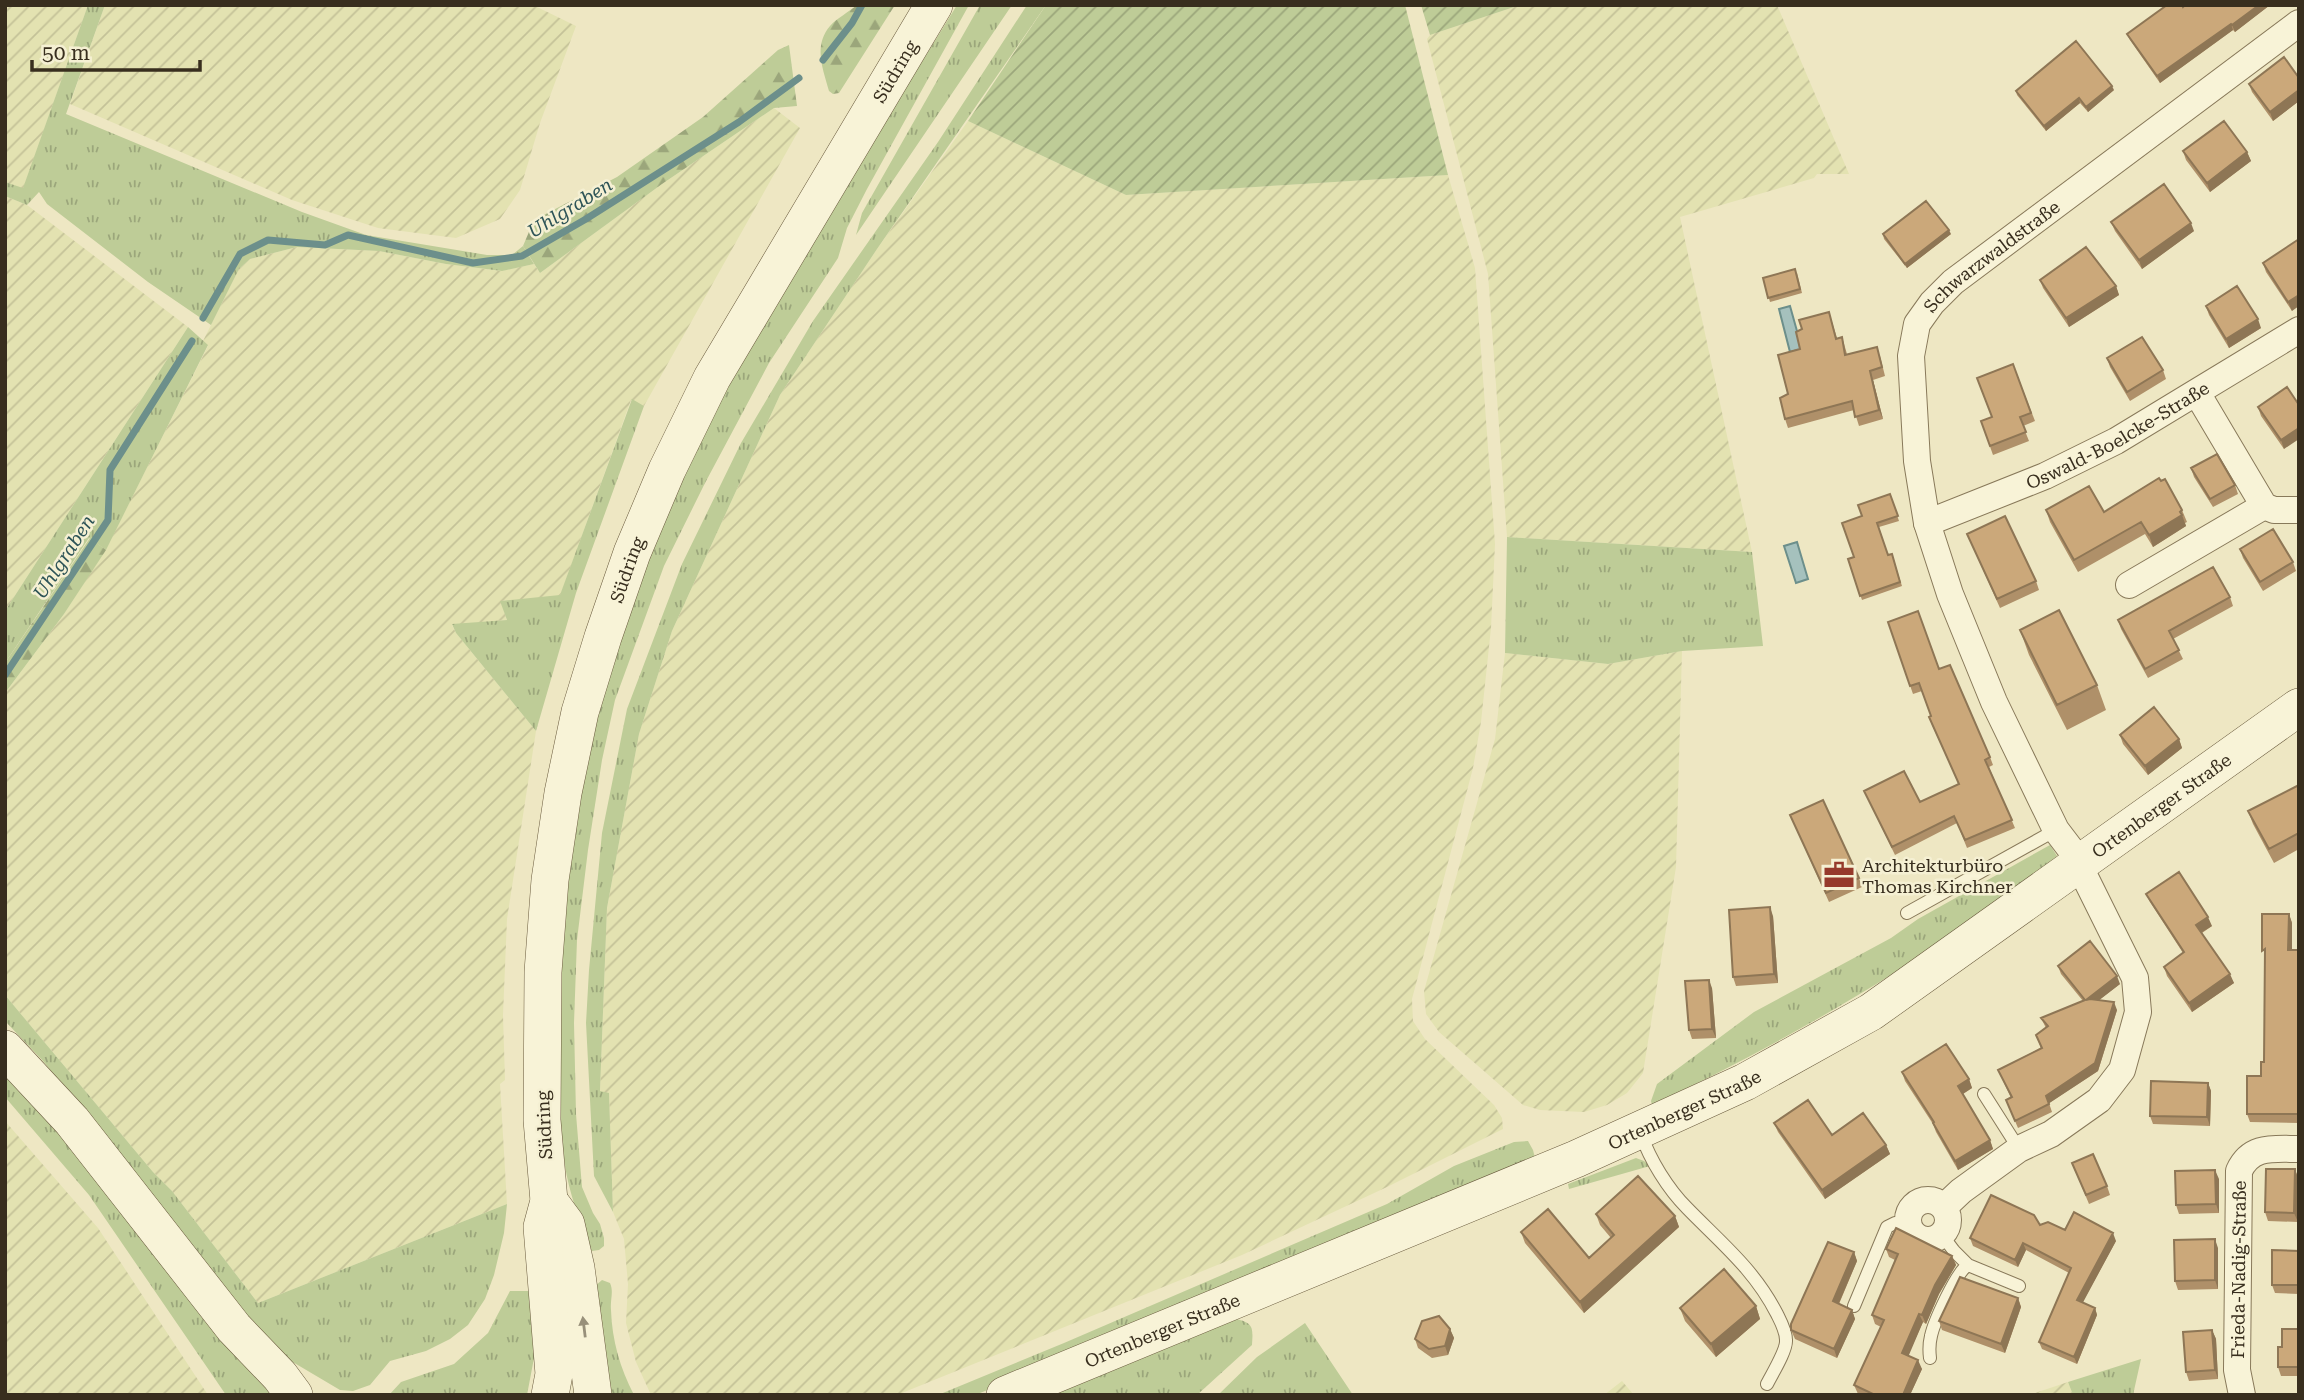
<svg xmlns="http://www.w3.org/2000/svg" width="2304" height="1400" font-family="'Roboto Serif',serif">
  <defs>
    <pattern id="farmland-furrows" width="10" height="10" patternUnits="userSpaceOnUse" patternTransform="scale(1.75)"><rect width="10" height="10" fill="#e3e2b1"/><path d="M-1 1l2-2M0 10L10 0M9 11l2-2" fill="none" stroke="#c4c298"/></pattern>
    <pattern id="grass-tufts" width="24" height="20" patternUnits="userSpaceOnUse" patternTransform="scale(1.75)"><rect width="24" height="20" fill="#becc97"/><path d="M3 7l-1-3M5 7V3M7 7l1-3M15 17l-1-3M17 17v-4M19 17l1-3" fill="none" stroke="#9ba67b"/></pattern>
    <pattern id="forest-firs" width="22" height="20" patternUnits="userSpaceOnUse" patternTransform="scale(1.75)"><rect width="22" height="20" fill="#becc97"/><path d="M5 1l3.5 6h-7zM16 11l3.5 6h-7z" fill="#9ba67b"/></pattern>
    <pattern id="garden-furrows" width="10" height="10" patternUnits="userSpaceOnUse" patternTransform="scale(1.75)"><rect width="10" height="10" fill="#becc97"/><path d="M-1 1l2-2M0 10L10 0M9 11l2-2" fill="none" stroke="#9ba67b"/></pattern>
  </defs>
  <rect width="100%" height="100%" fill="#eee7c3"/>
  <path fill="url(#farmland-furrows)" d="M5 5H88L23 189 5 182Z
    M105 5H533L576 26 540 123 520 190 500 219 456 238 378 228 292 200 70 104Z
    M1520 5H1777L1849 174H1817L1814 178 1680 217 1752 552 1507 537 1488 274 1427 39 1430 35Z
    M774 108 800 128 644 406 631 400 560 596 501 601 507 620 452 625 456 633 536 731 507 919 503 1015 505 1080 500 1084 507 1204 258 1303 172 1191 153 1172 5 995V693L64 614 106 549 208 346 203 341 239 269 250 259 297 247 379 251 446 264 501 271 534 264 540 273 662 184Z
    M968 121 1126 195 1448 175 1475 268 1495 544 1491 628 1481 722 1473 768 1412 999 1413 1021 1425 1039 1494 1105 1502 1118 1503 1129 1387 1187 1242 1255 897 1395H651L636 1362 626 1323 628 1284 624 1239 613 1212 609 1094 600 1092 607 908 639 734 672 631 780 395 877 249Z
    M5 196 27 205 188 327 5 611Z
    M1682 651 1676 867 1643 1073 1627 1093 1607 1105 1584 1112 1540 1110 1523 1105 1439 1032 1426 1014 1424 991 1495 739 1505 653 1608 664Z
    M5 1121 98 1228 208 1395H5Z
    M1622 1381 1634 1395H1604Z
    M2068 1382 2073 1395H2029Z"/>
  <path fill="url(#grass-tufts)" d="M88 5H105L66 114 302 212 366 235 487 255H512L523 246 534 264 502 271 446 264 379 251 297 247 250 259 239 269 211 325 148 282 47 204 39 192 27 205 5 196V182L23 188Z
    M957 5H969L867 189 847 228 838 258 769 363 705 483 664 566 615 700 602 760 588 850 577 940 574 1023 576 1114 582 1187 593 1213 600 1224 604 1238V1246L599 1250 592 1251 587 1243C579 1218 569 1192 565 1166 557 1111 561 1054 561 999 562 811 610 631 689 462 764 302 865 156 957 5Z
    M980 5H1012L856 235 862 213Z
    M1027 5H1046L877 249 780 395 672 631 639 734 607 908 600 1091 609 1093 613 1212 594 1176 586 1023 589 970 602 833 627 709 682 564 741 443 813 321 938 142Z
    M188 327 208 345 106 550 89 538 5 663V611Z
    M632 399 644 406 576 593 536 731 456 633 452 624 507 620 500 601 560 595Z
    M1507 537 1752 552 1763 646 1682 651 1608 664 1505 653Z
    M2050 845 2057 856C2027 879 1998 903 1968 924 1867 994 1762 1053 1652 1105L1651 1101 1657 1084 1754 1012 1891 938 1918 919Z
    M5 995 153 1172 172 1191 258 1303 507 1204 504 1233 494 1275 485 1299 468 1325 450 1339 426 1351 390 1361 370 1385 353 1391 340 1390 291 1361 242 1313 171 1221 43 1061 5 1021Z
    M5 1067 277 1395H226L89 1195 5 1097Z
    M1528 1141 1533 1150 1535 1158 1095 1347 975 1395H938L1064 1343 1387 1204 1454 1166 1514 1142Z
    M1636 1158 1644 1161 1650 1166 1569 1189 1568 1184Z
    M602 1280 610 1283C614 1292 610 1299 611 1310 612 1340 620 1368 634 1395H605L594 1287Z
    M510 1291H536L538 1337 527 1395H389L401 1382 454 1364 488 1333Z
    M1236 1319C1254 1323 1253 1328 1252 1345L1197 1395H1049Z
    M1305 1323 1353 1395H1218L1257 1357Z
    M2141 1359 2133 1395H2073L2068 1382Z"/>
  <path fill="url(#forest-firs)" d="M857 5H895L839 93 833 94 829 91C823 69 813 46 830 26 837 18 849 12 857 5Z
    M789 45 797 106 774 108 662 184 540 273 523 246 534 220 617 177 703 117 778 50Z
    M90 538 106 550 64 614 5 693V663Z"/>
  <path fill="url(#garden-furrows)" d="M1046 5H1405L1448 175 1126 195 968 121Z
    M1421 5H1520L1430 35Z"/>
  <path fill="#a5c1bd" stroke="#6c8f8b" stroke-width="2" d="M1790 306 1802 349 1790 352 1779 309Z
    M1797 542 1808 579 1796 583 1784 546Z"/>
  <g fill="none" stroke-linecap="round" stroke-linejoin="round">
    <path stroke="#6c8f8b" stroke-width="7" d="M823 60 852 23 862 5
      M203 318 240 254 268 240 325 245 348 235 473 263 522 256 586 219 739 122 799 78
      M5 675 108 520 110 470 192 341"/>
    <g stroke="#88795a" stroke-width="14">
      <path id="lane" d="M1907 913 2056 830
        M1984 1094 2019 1149
        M1641 1134C1650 1160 1668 1189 1687 1208 1721 1243 1754 1269 1777 1314 1781 1322 1786 1331 1786 1340 1787 1350 1772 1374 1767 1384
        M1942 1235 1954 1251 1968 1265 2019 1286
        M1854 1306 1887 1227 1895 1223 1908 1225
        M1930 1358C1929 1350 1929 1344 1931 1336 1934 1322 1957 1271 1968 1265"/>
    </g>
    <g stroke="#88795a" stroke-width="28">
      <g id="street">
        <path d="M2197 393 2264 506 2274 510H2299"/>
        <path id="s1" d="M1927 523 2045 476 2116 441 2299 330"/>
        <path d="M2129 585 2264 506"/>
        <circle cx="1928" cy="1220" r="20"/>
        <path id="s2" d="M1944 1207 1961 1191 2019 1149 2051 1134 2099 1100 2122 1070 2138 1012 2135 978 2072 851 2056 830 1994 702 1950 594 1927 523 1917 461 1911 356 1917 324 1932 303 1953 282 2299 23"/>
        <path id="s3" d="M2242 1395 2237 1370 2239 1171C2251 1145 2273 1149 2299 1149"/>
      </g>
    </g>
    <g stroke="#695a3d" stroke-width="38">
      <g id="secondary">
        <path d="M5 1049 72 1121 234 1328 280 1376 294 1395"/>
        <path d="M549 1201 566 1224 576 1268 593 1395"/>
        <path id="s4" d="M550 1395 554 1374 542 1227 549 1201 542 1120 543 972 550 880 563 793 580 712 603 637 632 553 667 470 712 378 934 5"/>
        <path id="s5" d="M1005 1395 1576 1159 1745 1082 1871 1012 2299 707"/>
      </g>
    </g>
    <use href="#lane" stroke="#f8f3d7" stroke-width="12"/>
    <use href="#street" stroke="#f8f3d7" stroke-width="26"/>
    <use href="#secondary" stroke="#f8f3d7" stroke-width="37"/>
  </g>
  <path fill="#af9069" d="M2185 5H2270L2235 32 2233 30 2160 83 2130 40 2127 34Z
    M2299 78V101L2273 121 2252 92 2249 84Z
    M2114 90 2088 112 2080 103 2046 131 2017 95 2016 91Z
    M2183 151 2247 152 2251 161 2210 192 2186 160Z
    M2111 222 2194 231 2142 269 2115 231Z
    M1883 234H1951L1907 268 1884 239Z
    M2299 239 2292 311 2266 272 2263 263Z
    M1797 273 1802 293 1770 302 1763 278Z
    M2040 280 2116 286 2119 295 2069 327 2043 288Z
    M2206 306 2261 328 2229 348 2209 315Z
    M1829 312 1837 338 1842 337 1847 354 1880 356 1885 376 1873 380 1883 419 1859 426 1854 410 1788 428 1785 419 1788 394 1800 349 1802 329Z
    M2107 358 2163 370 2166 379 2130 401 2110 367Z
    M2013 364 2035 421 2023 426 2029 441 1993 455 1981 421 1992 417Z
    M2299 405 2284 449 2261 416 2258 407Z
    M2191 468 2235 485 2238 494 2213 507 2194 477Z
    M1890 494 1899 521 1879 527 1888 555 1892 554 1902 586 1862 600 1848 559 1854 557 1862 516Z
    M2046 510 2104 512 2182 510 2187 522 2185 523 2186 526 2153 547 2145 534 2078 572 2050 522Z
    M1967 534 2036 581 2039 590 2000 608Z
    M2240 549 2293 562 2296 571 2263 591 2243 558Z
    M2230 597 2233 606 2173 639 2183 659 2148 678 2121 629 2118 620Z
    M1888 622 1939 669 1990 757 1993 765 1989 767 2015 828 1967 848 1957 823 1895 855 1864 791 1920 802 1959 784 1932 725 1929 717 1931 716 1922 691 1913 694Z
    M2020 630 2097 685 2106 710 2067 730 2029 655Z
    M2120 735 2179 739 2182 748 2148 775 2123 744Z
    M2299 785V849L2274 863 2253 824 2248 811Z
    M1790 815 1859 878 1862 887 1829 902Z
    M2146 894 2212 926 2202 933 2234 983 2192 1012 2167 976 2164 967 2183 953 2150 902Z
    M2289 914 2292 923V950L2299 951V1123L2250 1122 2247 1114 2261 1076 2264 1062Z
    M1773 916 1778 983 1736 986 1733 977Z
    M2058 966 2120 984 2099 1000 2117 1010 2098 1071 2049 1103 2052 1112 2018 1128 2006 1100 2011 1098 1998 1070 2041 1048 2036 1035 2046 1028 2041 1018 2083 1001 2061 974Z
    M1712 988 1716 1038 1692 1039 1689 1030Z
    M1902 1072 1969 1079 1972 1088 1963 1094 1990 1140 1993 1149 1958 1170 1936 1132 1933 1124 1905 1081Z
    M2208 1083 2211 1091 2210 1126 2153 1124 2150 1116Z
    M1774 1123 1886 1145 1890 1154 1825 1199 1778 1132Z
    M2072 1163 2107 1186 2110 1195 2089 1204Z
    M2295 1169 2298 1178V1222L2268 1221 2265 1212Z
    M2219 1179V1213L2179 1214 2176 1205Z
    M1596 1214 1675 1216 1679 1227 1584 1313 1525 1243 1521 1232 1589 1258 1611 1238 1600 1225Z
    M2040 1225 2116 1241 2082 1303 2095 1308 2097 1315 2077 1364 2042 1349 2039 1342 2069 1273 2026 1250 2018 1267 1973 1246 1970 1238Z
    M2218 1248V1289L2178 1290 2175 1281Z
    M1886 1249 1952 1256 1956 1265 1939 1294 1926 1324 1923 1322 1908 1355 1922 1369 1910 1395H1859L1858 1394 1854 1385 1881 1327 1875 1324 1872 1315 1895 1260 1889 1257Z
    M2299 1251V1294L2275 1293 2272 1285Z
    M1854 1252 1857 1261 1839 1304 1852 1310 1855 1319 1837 1358 1795 1339 1791 1330Z
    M2018 1298 2021 1307 2005 1353 1942 1330 1939 1321Z
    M1756 1306 1760 1319 1716 1357 1685 1321 1680 1308Z
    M1450 1329 1454 1338 1448 1355 1432 1358 1418 1348 1415 1339Z
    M2299 1329V1376H2281L2278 1367 2282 1347Z
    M2212 1330 2216 1339 2218 1379 2189 1381 2186 1372Z"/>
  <path fill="#8e7655" d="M2259 5H2270L2235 32 2232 25Z
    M2231 24 2233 30 2160 83 2157 76Z
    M2112 86 2114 90 2088 112 2086 107Z
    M2299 90V101L2273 121 2270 112Z
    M2079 98 2080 103 2046 131 2044 126Z
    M2247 152 2251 161 2210 192 2207 183Z
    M2191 223 2194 231 2142 269 2139 260Z
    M1949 230 1951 234 1907 268 1905 264Z
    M2116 286 2119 295 2069 327 2066 318Z
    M2299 295V306L2292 311 2288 302Z
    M2258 319 2261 328 2229 348 2226 339Z
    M1870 371 1873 380 1883 419 1879 410Z
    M2299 428V439L2284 449 2281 440Z
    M2182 515 2186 526 2153 547 2149 535Z
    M2179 739 2182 748 2148 775 2145 766Z
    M1770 907 1773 916 1778 983 1774 974Z
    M2289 914 2292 923V959L2288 950Z
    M2208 917 2212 926 2199 934 2196 925Z
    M2230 974 2234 983 2192 1012 2189 1003Z
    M2117 976 2120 984 2089 1008 2086 1000Z
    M1709 980 1712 988 1716 1038 1712 1029Z
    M2114 1002 2117 1010 2098 1071 2048 1104 2046 1096Z
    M1969 1079 1972 1088 1961 1095 1958 1086Z
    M2208 1083 2211 1091 2210 1126 2207 1117Z
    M1990 1140 1993 1149 1958 1170 1955 1161Z
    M1886 1145 1890 1154 1825 1199 1822 1190Z
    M2295 1169 2298 1178V1222L2294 1213Z
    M2215 1170 2219 1179V1213L2216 1204Z
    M1675 1216 1679 1227 1584 1313 1580 1302Z
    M2113 1233 2116 1241 2080 1308 2077 1300Z
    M2215 1239 2218 1248V1289L2215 1280Z
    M2023 1243 2026 1250 2018 1267 2015 1260Z
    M1854 1252 1857 1261 1836 1310 1833 1301Z
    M1952 1256 1956 1265 1939 1294 1926 1324 1922 1315 1935 1285Z
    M2018 1298 2021 1307 2005 1353 2001 1344Z
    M1756 1306 1760 1319 1716 1357 1711 1344Z
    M2095 1308 2097 1315 2077 1364 2074 1357Z
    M1852 1310 1855 1319 1837 1358 1834 1349Z
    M1919 1314 1923 1322 1906 1362 1902 1353Z
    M1450 1329 1454 1338 1448 1355 1445 1346Z
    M2212 1330 2216 1339 2218 1379 2215 1370Z
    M1918 1360 1922 1369 1910 1395H1903Z"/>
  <path fill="#cba87a" stroke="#8e7655" stroke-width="2" d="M2167 5H2182L2183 7 2185 5H2259L2232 25 2231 24 2157 76 2127 34Z
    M2076 41 2112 86 2086 107 2079 98 2044 126 2016 91Z
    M2284 57 2299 78V90L2270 112 2249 84Z
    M2224 121 2247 152 2207 183 2183 151Z
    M2164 184 2191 223 2139 260 2111 222Z
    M1926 201 1949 230 1905 264 1883 234Z
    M2299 239V295L2288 302 2263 263Z
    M2086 247 2116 286 2066 318 2040 280Z
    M1795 269 1800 289 1768 298 1763 278Z
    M2237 286 2258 319 2226 339 2206 306Z
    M1829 312 1836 339 1842 337 1845 355 1877 347 1882 367 1870 371 1879 410 1855 417 1852 401 1785 419 1780 398 1788 394 1778 355 1800 349 1796 332 1802 329 1799 320Z
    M2142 337 2163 370 2127 392 2107 358Z
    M2013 364 2031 413 2020 417 2026 432 1990 446 1981 421 1992 417 1977 378Z
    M2287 387 2299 405V428L2281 440 2258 407Z
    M2217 454 2235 485 2210 499 2191 468Z
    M2159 478 2161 481 2165 479 2182 510 2180 512 2182 515 2149 535 2141 522 2074 560 2046 510 2089 486 2104 512Z
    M1890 494 1898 516 1877 523 1888 555 1892 554 1900 582 1860 596 1848 559 1854 557 1842 523 1862 516 1858 505Z
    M2005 516 2036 581 1997 599 1967 534Z
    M2273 529 2293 562 2260 582 2240 549Z
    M2213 567 2230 597 2169 631 2179 650 2145 669 2118 620Z
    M2059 610 2097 685 2057 705 2020 630Z
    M1918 611 1939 669 1950 665 1990 757 1985 760 2012 820 1965 840 1954 816 1892 847 1864 791 1904 771 1920 802 1959 784 1929 717 1931 716 1919 683 1910 686 1888 622Z
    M2154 707 2179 739 2145 766 2120 735Z
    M2299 785V833L2269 849 2248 811Z
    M1823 800 1859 878 1826 893 1790 815Z
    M2179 872 2208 917 2196 925 2230 974 2189 1003 2164 967 2184 952 2146 894Z
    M1770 907 1774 974 1733 977 1729 910Z
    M2262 914H2289L2288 950H2298L2299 1114H2247V1076H2261V1062H2264L2265 949 2262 951Z
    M2090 941 2117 976 2086 1000 2090 999 2114 1002 2095 1063 2046 1096 2049 1104 2015 1121 2006 1100 2012 1097 1998 1070 2042 1048 2036 1035 2048 1026 2041 1018 2085 1000 2058 966Z
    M1709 980 1712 1029 1689 1030 1685 981Z
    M1946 1044 1969 1079 1958 1086 1990 1140 1955 1161 1933 1123 1934 1122 1902 1072Z
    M2151 1081 2208 1083 2207 1117 2150 1116Z
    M1808 1100 1832 1135 1863 1113 1886 1145 1822 1190 1774 1123Z
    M2093 1154 2107 1186 2086 1195 2072 1163Z
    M2266 1169H2295L2294 1213 2265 1212Z
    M2215 1170 2216 1204 2176 1205 2175 1171Z
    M1638 1176 1675 1216 1580 1302 1521 1232 1548 1209 1589 1258 1614 1235 1596 1214Z
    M1991 1195 2034 1215 2040 1225 2048 1222 2065 1230 2074 1212 2113 1233 2077 1300 2095 1308 2074 1357 2039 1342 2071 1268 2023 1243 2015 1260 1970 1238Z
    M1896 1228 1952 1256 1935 1285 1922 1315 1919 1314 1902 1353 1918 1360 1903 1395H1875L1854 1385 1884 1320 1872 1315 1898 1254 1886 1249Z
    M2215 1239V1280L2175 1281 2174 1240Z
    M1828 1242 1854 1252 1833 1301 1852 1310 1834 1349 1791 1330V1324Z
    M2272 1250 2299 1251V1285H2272Z
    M1724 1269 1756 1306 1711 1344 1680 1308Z
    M1960 1277 2018 1298 2001 1344 1939 1321Z
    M1439 1316 1450 1329 1445 1346 1429 1349 1415 1339 1422 1321Z
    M2282 1329H2299L2298 1367H2278V1347H2282Z
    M2212 1330 2215 1370 2186 1372 2183 1332Z"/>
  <defs><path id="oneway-solid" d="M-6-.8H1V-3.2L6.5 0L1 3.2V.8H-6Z" transform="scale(1.75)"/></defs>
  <use fill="#98907a" href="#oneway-solid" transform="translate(584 1327) rotate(-97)"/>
  <defs>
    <g id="office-bare" transform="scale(2.415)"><path d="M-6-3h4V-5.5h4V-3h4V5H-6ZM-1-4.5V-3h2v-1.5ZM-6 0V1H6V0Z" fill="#963a2b" stroke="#f5f0d3" stroke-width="2.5" paint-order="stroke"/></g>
  </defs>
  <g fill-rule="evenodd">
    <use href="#office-bare" x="1839" y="875"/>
  </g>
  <g text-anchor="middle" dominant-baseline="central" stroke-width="5" stroke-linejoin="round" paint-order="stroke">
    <g font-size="18" fill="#382e1e" stroke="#f5f0d3">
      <text stroke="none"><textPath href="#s4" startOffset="1405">Südring</textPath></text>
      <text stroke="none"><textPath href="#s2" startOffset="1125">Schwarzwaldstraße</textPath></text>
      <text stroke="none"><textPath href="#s1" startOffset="210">Oswald-Boelcke-Straße</textPath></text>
      <text stroke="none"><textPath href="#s4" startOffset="838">Südring</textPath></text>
      <text stroke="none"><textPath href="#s5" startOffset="1304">Ortenberger Straße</textPath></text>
      <text stroke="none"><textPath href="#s5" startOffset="737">Ortenberger Straße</textPath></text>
      <text transform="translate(544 1125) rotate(-93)">Südring</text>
      <text stroke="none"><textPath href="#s3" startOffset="126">Frieda-Nadig-Straße</textPath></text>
      <text stroke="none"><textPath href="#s5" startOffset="170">Ortenberger Straße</textPath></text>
    </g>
    <g font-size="18" fill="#382e1e" stroke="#f5f0d3" text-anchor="start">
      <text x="1862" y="865">Architekturbüro<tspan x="1862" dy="21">Thomas Kirchner</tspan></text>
    </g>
    <g font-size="19" font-style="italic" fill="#2e5457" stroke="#f5f0d3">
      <text transform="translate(570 208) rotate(-32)">Uhlgraben</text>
      <text transform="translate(64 557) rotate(-57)">Uhlgraben</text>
    </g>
  </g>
  <rect width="2304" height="1400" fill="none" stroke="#382e1e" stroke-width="14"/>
  <path d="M32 60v10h168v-10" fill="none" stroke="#382e1e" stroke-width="3.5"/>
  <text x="42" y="60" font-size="21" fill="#382e1e" stroke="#f5f0d3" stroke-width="5" paint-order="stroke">50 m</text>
</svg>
